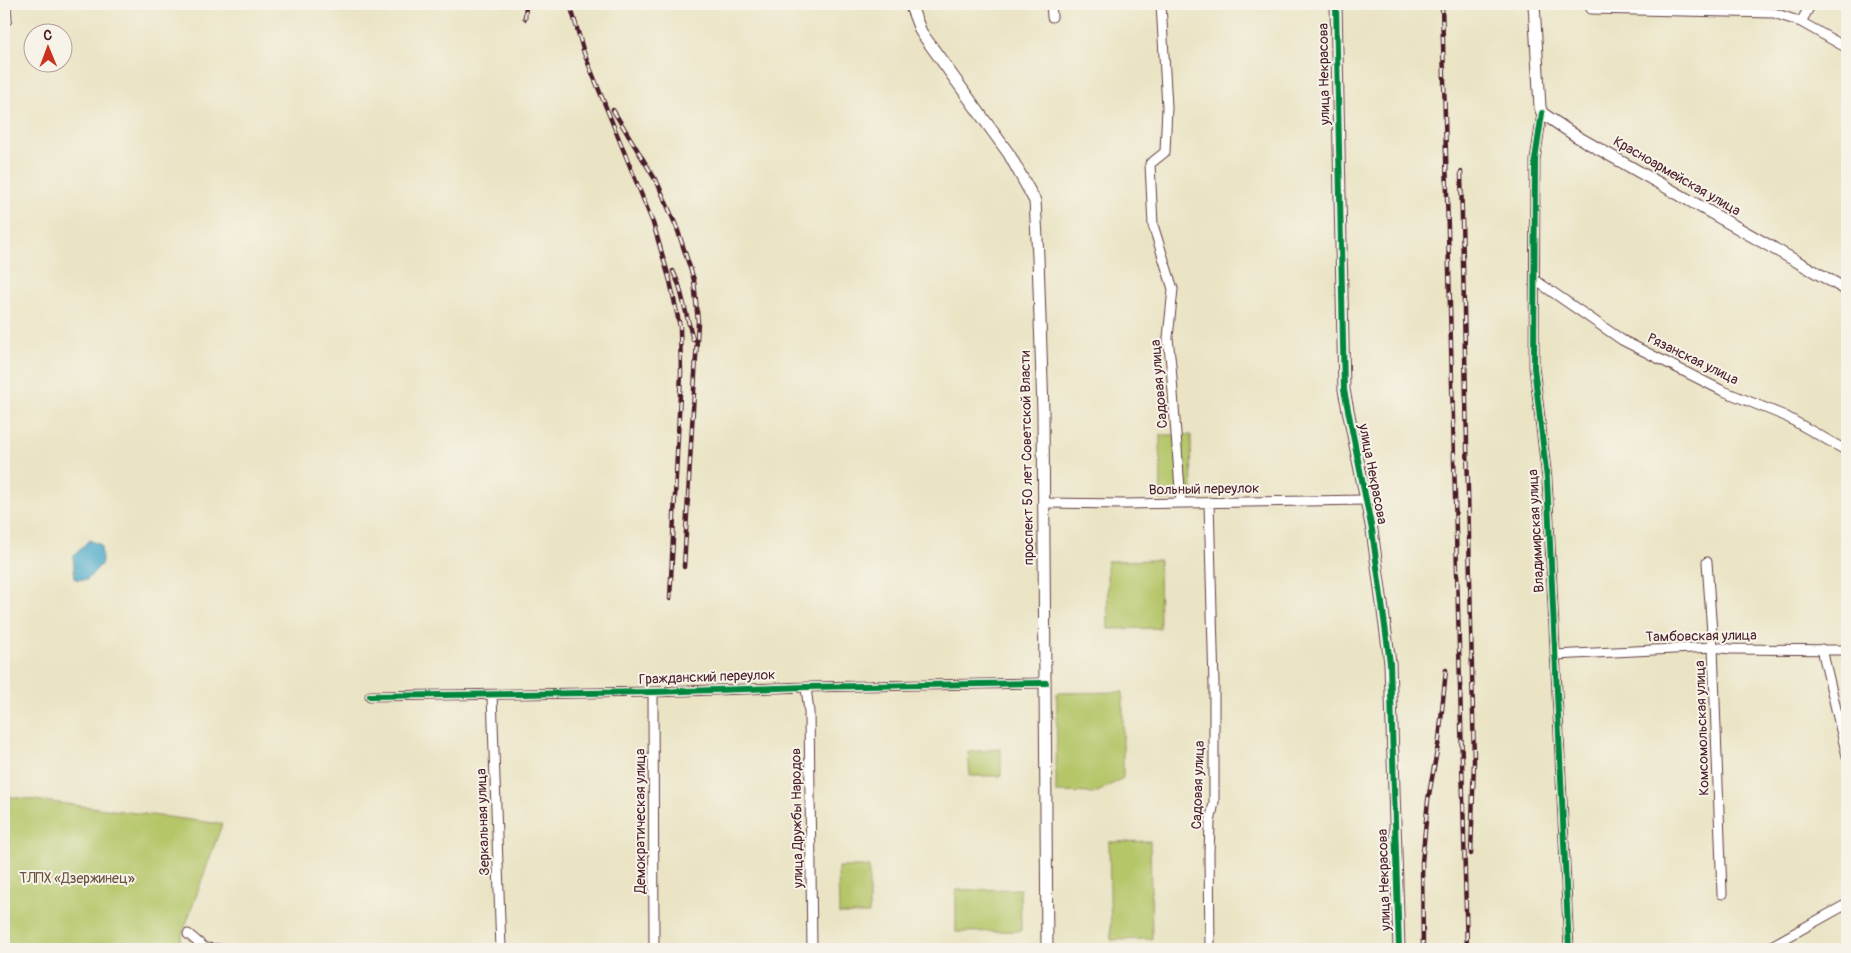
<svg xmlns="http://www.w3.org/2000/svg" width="1851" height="953" font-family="Pangolin,sans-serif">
  <rect width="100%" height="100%" fill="#f7f3e8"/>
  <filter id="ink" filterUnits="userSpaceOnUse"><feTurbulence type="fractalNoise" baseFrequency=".02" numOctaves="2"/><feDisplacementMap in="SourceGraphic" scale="10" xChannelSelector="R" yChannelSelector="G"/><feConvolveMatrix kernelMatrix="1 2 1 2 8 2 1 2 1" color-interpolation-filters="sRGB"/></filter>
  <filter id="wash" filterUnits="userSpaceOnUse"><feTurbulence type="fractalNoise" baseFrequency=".0096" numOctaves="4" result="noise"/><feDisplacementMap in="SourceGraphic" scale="20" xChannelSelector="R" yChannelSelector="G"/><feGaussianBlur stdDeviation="1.12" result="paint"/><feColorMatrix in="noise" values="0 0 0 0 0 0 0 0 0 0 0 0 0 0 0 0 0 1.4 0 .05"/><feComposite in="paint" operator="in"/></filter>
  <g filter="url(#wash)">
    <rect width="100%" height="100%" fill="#eae4c5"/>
    <path fill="#b5c669" stroke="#80724a" d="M1160 435H1191L1192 499 1161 500Z
      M1159 560 1160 628 1108 629 1107 561Z
      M1123 692V778L1096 793 1056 792 1057 693Z
      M1001 749V776H970L968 752Z
      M4 796 222 824 177 949H4Z
      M1150 841 1152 939 1111 940 1109 842Z
      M838 867H869V914H839Z
      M1020 889 1021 931 956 932V890Z"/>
    <path fill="#4caaca" stroke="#4b647a" d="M89 540 101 545 102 563 87 580 75 579 73 557Z"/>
  </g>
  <g filter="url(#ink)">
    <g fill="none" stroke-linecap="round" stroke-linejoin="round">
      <g stroke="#623d42" stroke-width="11">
        <path id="street" d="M6 4 7 20
          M1051 4 1052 17
          M1161 4 1167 107 1165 152 1150 164 1153 225 1173 289 1168 338 1171 365 1181 503
          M1589 4 1591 9 1774 13 1801 22 1847 48
          M1801 22 1811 4
          M1542 113 1535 160 1534 367 1547 479 1569 949
          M1535 280 1622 340 1721 390 1785 416 1847 451
          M1209 502 1214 685V802L1210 823 1209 853 1210 949
          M1043 503 1125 504 1365 500
          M1707 562 1713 647 1722 894
          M1822 649 1847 756
          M1555 655 1713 647 1731 649 1847 650
          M806 687 809 712 812 949
          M653 692 654 949
          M492 695 501 949
          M370 696 653 692 806 687 1046 683
          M188 934 205 948 220 949
          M1766 949 1847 904"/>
      </g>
      <g stroke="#623d42" stroke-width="13">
        <path id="secondary" d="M910 4 921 32 1009 154 1035 201 1038 257 1043 412 1047 949
          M1336 4 1344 390 1372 530 1390 663 1399 949
          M1534 4 1540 107 1542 113 1576 136 1847 290"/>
      </g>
      <use href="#street" stroke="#fff" stroke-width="9"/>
      <use href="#secondary" stroke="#fff" stroke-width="11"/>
      <g stroke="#4a1f2b" stroke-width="4.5">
        <path id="rail" d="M570 4 584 53 653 223 670 281 680 327 681 373 670 599
          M1442 4 1467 949
          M525 19 526 4
          M613 110 658 184 677 228 694 280 698 322 684 567
          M1461 172 1474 761 1471 854
          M673 271 679 285 693 340
          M1423 949 1422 862 1428 800 1439 740 1446 670"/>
      </g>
      <use href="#rail" stroke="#f7f3e8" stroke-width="2.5" stroke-dasharray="8" stroke-linecap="butt"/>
      <g stroke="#f7f3e8" stroke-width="9">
        <path id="cycleway" d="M1336 4 1344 390 1372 530 1390 663 1399 949
          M1542 113 1535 160 1534 367 1547 479 1569 949
          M370 696 653 692 806 687 1046 683"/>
      </g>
      <use href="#cycleway" stroke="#00873e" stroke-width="6"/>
    </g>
  </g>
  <g text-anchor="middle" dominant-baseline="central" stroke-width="4" stroke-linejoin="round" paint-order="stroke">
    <g font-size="14" fill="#4a1f2b" stroke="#f7f3e8">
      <text transform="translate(1324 74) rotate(-91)">улица Некрасова</text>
      <text transform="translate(1677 176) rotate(30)">Красноармейская улица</text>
      <text transform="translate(1693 359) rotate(26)">Рязанская улица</text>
      <text transform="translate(1159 384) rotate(-95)">Садовая улица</text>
      <text transform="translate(1027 458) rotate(-91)">проспект 50 лет Советской Власти</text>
      <text transform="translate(1373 474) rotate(79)">улица Некрасова</text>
      <text transform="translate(1204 489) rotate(-1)">Вольный переулок</text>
      <text transform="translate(1536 531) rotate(-93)">Владимирская улица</text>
      <text transform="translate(1701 636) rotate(-1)">Тамбовская улица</text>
      <text transform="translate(707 677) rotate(-2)">Гражданский переулок</text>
      <text transform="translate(1702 728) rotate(-92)">Комсомольская улица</text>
      <text transform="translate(1198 785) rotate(-88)">Садовая улица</text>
      <text transform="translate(797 818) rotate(-91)">улица Дружбы Народов</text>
      <text transform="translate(640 821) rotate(-90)">Демократическая улица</text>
      <text transform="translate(483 822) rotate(-92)">Зеркальная улица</text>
      <text transform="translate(1384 880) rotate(-92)">улица Некрасова</text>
    </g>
    <g font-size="14" fill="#6a513e" stroke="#f7f3e8">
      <text x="77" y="878">ТЛПХ «Дзержинец»</text>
    </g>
  </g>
  <rect width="1851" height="953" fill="none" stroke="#f7f3e8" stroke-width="20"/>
  <g transform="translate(48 48) rotate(359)"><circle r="24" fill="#f7f3e8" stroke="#b29e9c"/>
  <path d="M0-4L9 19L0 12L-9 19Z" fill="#c8321e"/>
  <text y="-8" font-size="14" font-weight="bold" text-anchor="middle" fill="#4a1f2b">С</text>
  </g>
</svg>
